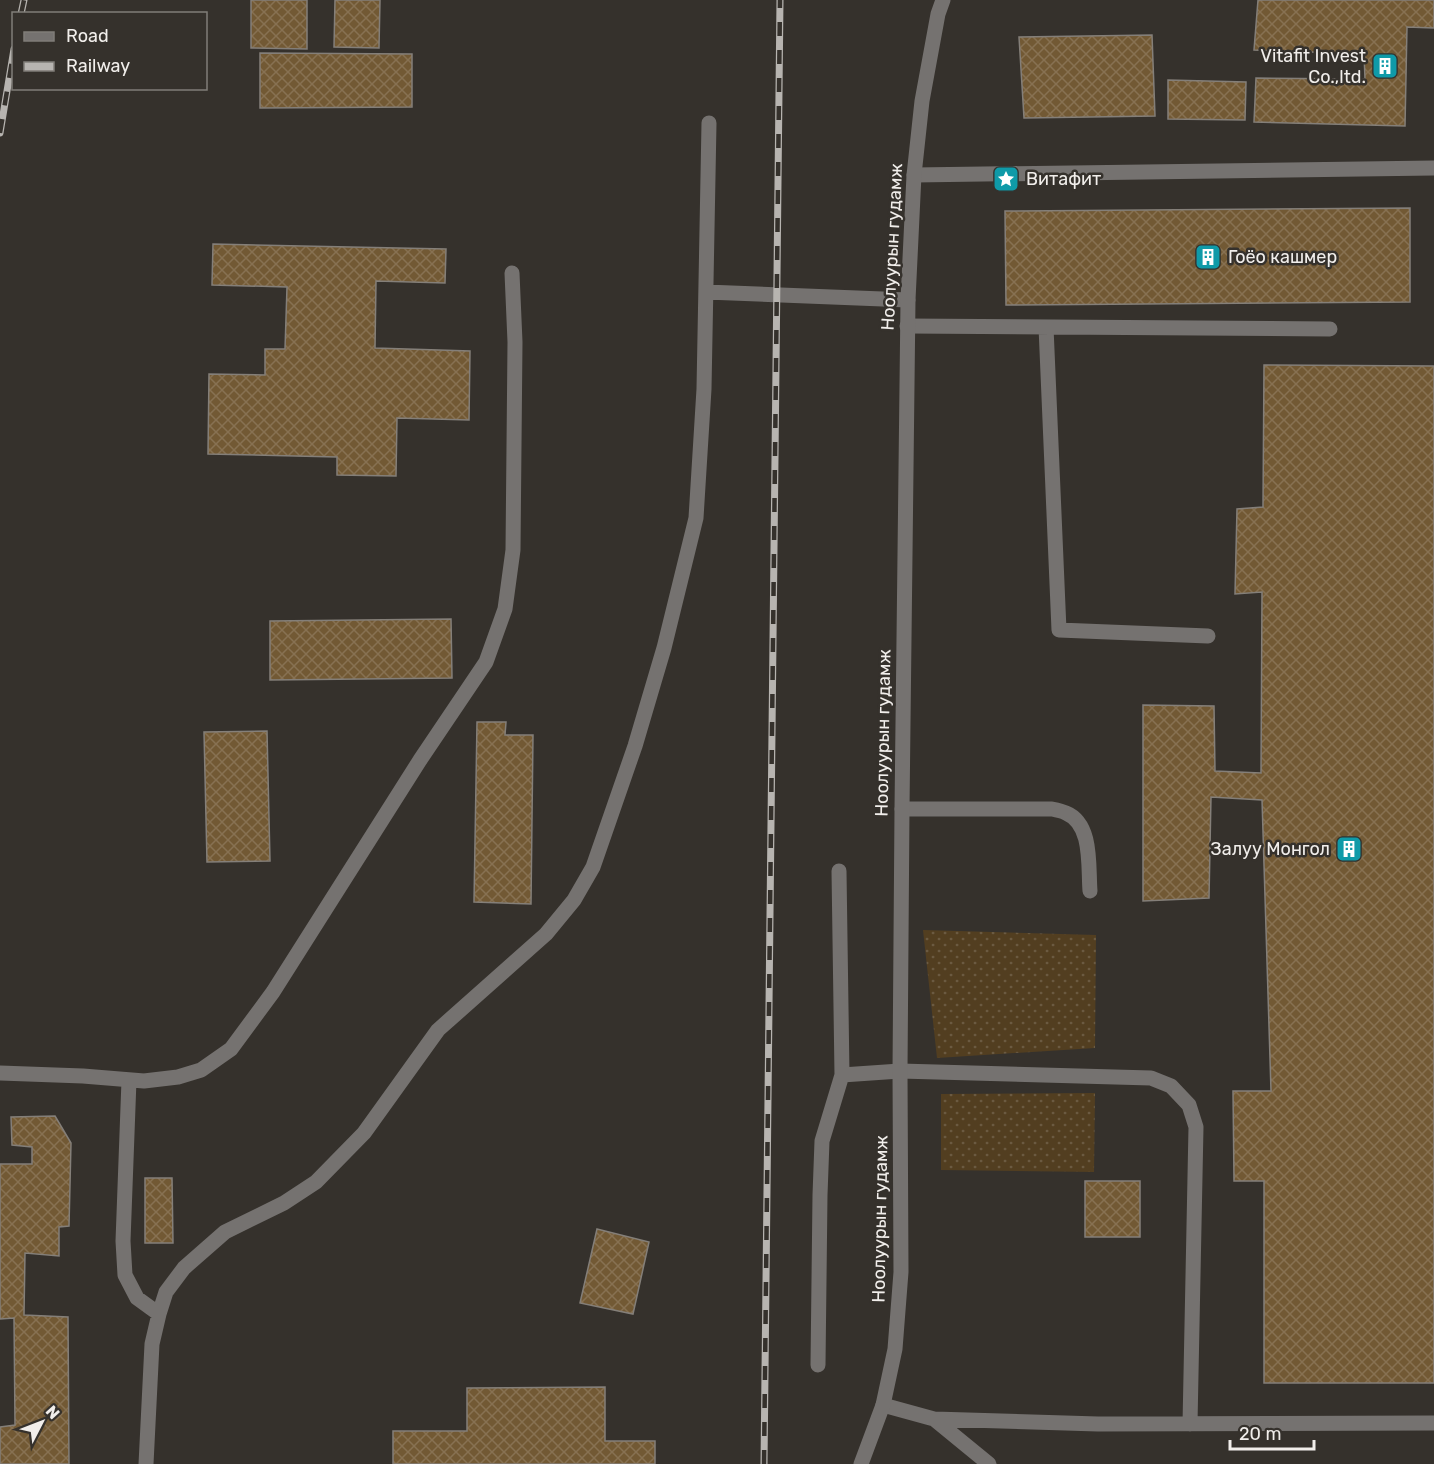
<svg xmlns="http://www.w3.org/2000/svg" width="1434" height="1464" font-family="Rubik,sans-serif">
  <defs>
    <pattern id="grass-dots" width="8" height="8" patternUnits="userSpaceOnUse" patternTransform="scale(1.5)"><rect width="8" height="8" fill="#523e20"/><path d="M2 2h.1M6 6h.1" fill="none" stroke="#6b5a41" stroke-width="1.8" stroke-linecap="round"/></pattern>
    <pattern id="building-cross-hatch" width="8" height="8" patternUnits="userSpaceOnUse" patternTransform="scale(1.5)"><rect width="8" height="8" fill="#725934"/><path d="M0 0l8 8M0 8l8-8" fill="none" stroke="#877152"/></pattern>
  </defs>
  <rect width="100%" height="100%" fill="#35312c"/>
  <path fill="url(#grass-dots)" d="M923 930 1096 935 1095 1048 937 1058Z
    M1095 1093 1094 1172 941 1170V1094Z"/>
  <path fill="url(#building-cross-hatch)" stroke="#847f79" stroke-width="1.5" d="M251 0H307V49L251 48Z
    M335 0H380L379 48 334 47Z
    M1258 0H1434V28L1407 27 1405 126 1254 122 1256 78 1365 79 1364 54 1254 50Z
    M1152 35 1155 116 1024 118 1019 37Z
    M260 53 412 54V107L260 108Z
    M1168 80 1246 82 1245 120 1168 119Z
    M1410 208V302L1006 305 1005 211Z
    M213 244 446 249 445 283 376 281 375 348 470 351 469 420 397 418 396 476 337 475V457L208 454 209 374 265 375V349H285L287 287 212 285Z
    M1264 365 1434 366V1383H1264V1181H1234L1233 1091H1271L1262 800 1211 797 1209 898 1143 901V705L1214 706 1215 771 1261 773 1262 592 1235 594 1237 509 1263 507Z
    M451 619 452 678 270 680V621Z
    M477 722H506L505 735H533L531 904 474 902Z
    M267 731 270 861 207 862 204 732Z
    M55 1116 71 1143 69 1226 59 1227V1256L25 1253 24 1315 68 1317 69 1464H0V1427L15 1425 14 1318 0 1319V1164H32V1147L12 1145 11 1117Z
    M145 1178H172L173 1243H145Z
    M1085 1181H1140V1237H1085Z
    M597 1229 649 1242 633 1314 580 1303Z
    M605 1387V1441H655V1464H393V1431H467V1388Z"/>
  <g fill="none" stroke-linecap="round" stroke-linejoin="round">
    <path stroke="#757270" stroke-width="15" d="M914 175 1434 168
      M706 292 908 300
      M907 326 1330 329
      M1046 327 1059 630 1208 636
      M902 809H1052C1057 810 1062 811 1066 813 1093 824 1088 867 1090 891
      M839 871 842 1075 900 1071 1151 1078 1171 1086 1189 1105 1196 1127 1190 1424
      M0 1073 83 1076 144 1081 178 1077 201 1070 231 1049 273 992 420 760 486 662 505 609 513 550 515 342 512 273
      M129 1080 123 1241 125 1275 137 1298 159 1314
      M818 1365 820 1195 822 1141 842 1075
      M883 1405 934 1419 989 1464
      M934 1419 1098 1424 1434 1423
      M146 1464 152 1344 159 1314 166 1292 184 1268 225 1232 284 1203 316 1182 364 1133 438 1030 546 934 574 900 593 867 635 746 664 648 696 518 704 389 709 123"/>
    <path stroke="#757270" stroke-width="15" d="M861 1464 883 1405 895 1349 901 1272 900 1071 902 809 908 300 914 175 922 101 938 14 943 0"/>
    <g stroke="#b7b4b0" stroke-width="7">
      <path id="rail" d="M21 14 24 0
        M0 133 14 49
        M764 1464 780 0"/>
    </g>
    <use href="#rail" stroke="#35312c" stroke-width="4.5" stroke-dasharray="14" stroke-linecap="butt"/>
  </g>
  <defs>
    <g id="building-square" transform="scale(1.35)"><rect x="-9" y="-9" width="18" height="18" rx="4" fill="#0f9aa8" stroke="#35312c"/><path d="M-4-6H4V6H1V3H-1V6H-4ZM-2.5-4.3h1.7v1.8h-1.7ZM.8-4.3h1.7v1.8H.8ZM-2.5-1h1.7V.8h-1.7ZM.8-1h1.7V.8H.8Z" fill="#fff"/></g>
    <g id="sight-square" transform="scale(1.35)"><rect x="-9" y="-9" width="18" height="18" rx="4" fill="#0f9aa8" stroke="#35312c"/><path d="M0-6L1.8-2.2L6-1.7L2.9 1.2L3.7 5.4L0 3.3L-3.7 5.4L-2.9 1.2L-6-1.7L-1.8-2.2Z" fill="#fff"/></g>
  </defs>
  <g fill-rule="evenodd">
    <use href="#building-square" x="1385" y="66"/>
    <use href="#sight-square" x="1006" y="179"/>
    <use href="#building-square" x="1208" y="257"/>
    <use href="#building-square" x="1349" y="849"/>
  </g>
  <g text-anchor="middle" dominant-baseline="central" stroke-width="5" stroke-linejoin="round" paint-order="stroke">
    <g font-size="18" fill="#f1eeeb" stroke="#35312c" text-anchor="end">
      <text x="1366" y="56">Vitafit Invest<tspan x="1366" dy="21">Co.,ltd.</tspan></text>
      <text x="1026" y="179" text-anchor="start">Витафит</text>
      <text x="1228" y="257" text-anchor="start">Гоёо кашмер</text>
      <text x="1330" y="849">Залуу Монгол</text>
    </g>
    <g font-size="18" fill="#f1eeeb" stroke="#35312c">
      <text transform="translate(892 247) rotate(-87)">Ноолуурын гудамж</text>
      <text transform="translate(883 733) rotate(-89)">Ноолуурын гудамж</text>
      <text transform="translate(880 1219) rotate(-89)">Ноолуурын гудамж</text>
    </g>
  </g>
  <rect x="12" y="12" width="195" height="78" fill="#35312c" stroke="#807d78" stroke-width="1.5"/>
  <rect x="24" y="32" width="30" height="9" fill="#757270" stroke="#807d78" stroke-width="1.5"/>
  <text x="66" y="42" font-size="18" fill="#f1eeeb">Road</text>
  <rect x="24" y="62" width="30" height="9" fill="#b7b4b0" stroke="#807d78" stroke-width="1.5"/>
  <text x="66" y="72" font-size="18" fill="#f1eeeb">Railway</text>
  <g transform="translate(42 1422) rotate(48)" stroke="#35312c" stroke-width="4.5" paint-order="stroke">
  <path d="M0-4.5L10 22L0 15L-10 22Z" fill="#f1eeeb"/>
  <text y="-9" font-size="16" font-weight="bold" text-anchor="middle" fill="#f1eeeb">N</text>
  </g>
  <path d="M1230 1440v9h84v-9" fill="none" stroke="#f1eeeb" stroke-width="3"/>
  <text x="1239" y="1440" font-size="18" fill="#f1eeeb" stroke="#35312c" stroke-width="4.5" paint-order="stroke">20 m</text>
</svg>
